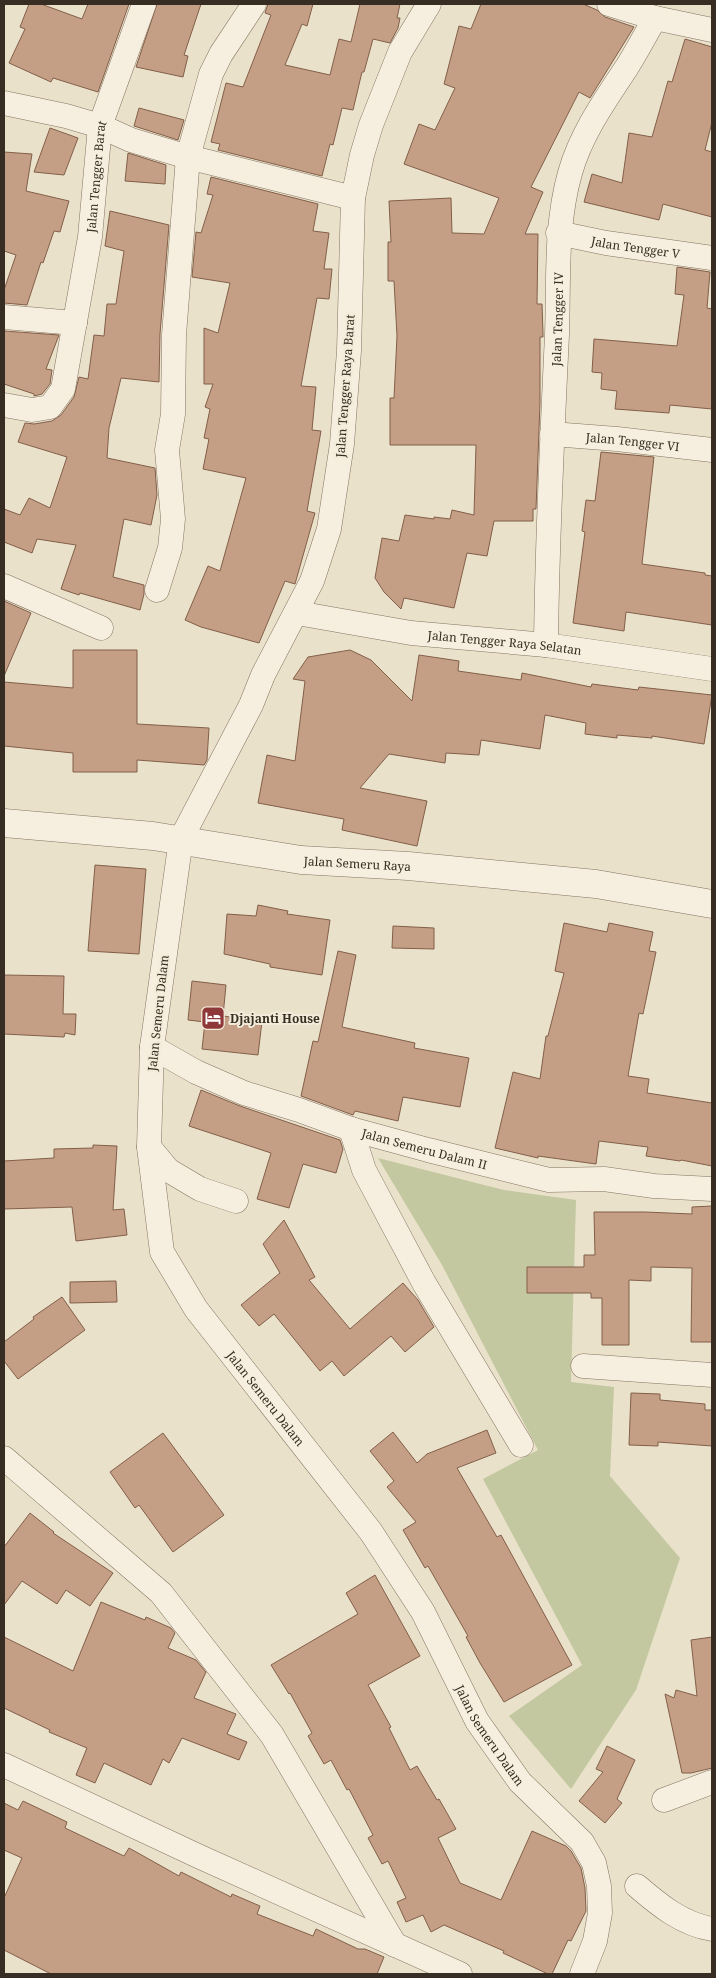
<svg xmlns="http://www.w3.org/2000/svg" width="716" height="1978" font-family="'Noto Serif',serif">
  <rect width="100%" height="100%" fill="#eae1cb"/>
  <path fill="#c3c8a0" d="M378 1158 504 1190 576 1200 571 1382 614 1387 610 1476 680 1558 636 1690 571 1789 509 1716 582 1665 483 1479 538 1450 442 1265Z"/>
  <path fill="#c49f85" stroke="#825f49" d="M29 4H41L82 19 88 4H129L98 92 53 78 51 82 9 63 25 29 20 27Z
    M157 4H201L184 55 188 56 183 77 136 67Z
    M268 4H313L307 26 302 24 285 65 330 75 339 39 351 42 360 4H400L397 18H400L398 28 390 43 373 39 364 72H362L353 110 342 108 333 145 330 144 322 176 218 150 220 144 211 142 226 83 243 87 271 15 265 13Z
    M481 4H583L597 10 605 17 634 27 590 98 579 92 531 187 543 192 525 234H538L537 304H542L543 334V337H540V403L536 509H533V521H494L487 556 467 553 454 608 404 598 401 609 384 592 375 578 382 538 399 541 405 515 434 519V517L450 519 452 510 474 515 476 445H390V398H394L397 336 394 281H388V242H391L389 201 451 198 452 233 484 234 499 198 404 164 419 124 435 130 455 88 444 84 459 26 471 29Z
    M685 39 712 47V122L705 150 712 152V217L663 204 659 220 584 202 592 174 622 183 629 133 652 137 668 81 672 82Z
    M139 108 184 120 178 140 134 126Z
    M50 128 78 138 64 175 34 172Z
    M4 152 32 154 26 191 69 201 60 232 54 231 43 263 41 262 27 305 4 303V290L16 255 4 251Z
    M128 153 166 165 165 184 125 181Z
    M211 177 318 204 313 231 329 233 324 269H332L329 299 317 298 301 386 316 387 312 430 321 431 307 511 315 513 295 584 285 581 259 643 201 627 185 620 208 566 220 571 246 478 203 469 209 439 204 438 210 409 205 407 213 384H204V328L218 333 230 283 192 277 196 232 201 233 213 195 207 194Z
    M110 211 169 225 160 334 159 382 121 378 109 428 107 458 155 468 157 495 151 525 124 519 113 577 144 585V594L140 610 80 593 79 595 61 589 76 545 37 539 32 553 4 542V509L20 515 29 498 50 508 67 457 18 442 25 423 34 424 52 421 61 415 74 397 79 377 88 379 94 335 104 336 107 304H116L124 251 105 246Z
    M677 267 710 272 707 308 712 309V409L670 405 669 413 615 409 617 391 601 389 602 373 592 372 594 339 677 346 684 295 675 294Z
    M4 331 59 335 46 369 52 370 50 384 42 394 34 396V394L4 384Z
    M601 452 654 457 642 564 705 573V575L712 576V625L626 612 624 631 573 623 585 532 582 531 586 500 595 501Z
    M4 601 31 613 4 676Z
    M73 650H137V724L209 728 207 760 204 765 137 760V772H73V753L4 746V682L73 688Z
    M350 650 371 660 412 701 419 655 459 661 458 671 521 680 522 673 591 687 592 684 638 690 639 687 712 695 704 744 652 736V738L617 735V738L585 734 586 723 545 715 540 749 481 740 479 755 446 753 445 763 389 754 360 788 427 801 417 846 342 830 344 819 258 803 267 755 295 761 305 681 293 679 308 657Z
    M95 865 146 869 139 954 88 951Z
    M258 905 288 911 287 914 330 920 322 975 270 967V964L224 954 227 914 256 916Z
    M564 923 607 932 609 923 653 932 649 951 656 952 643 1014 639 1013 628 1076 649 1079 647 1093 712 1103V1166L681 1160 680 1161 646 1156 648 1147 599 1141 596 1164 538 1156V1158L495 1148 513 1072 540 1079 546 1036H548L564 973 555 971Z
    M393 926 434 928V949L392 948Z
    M338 951 356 955 342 1027 415 1043 414 1048 469 1058 460 1107 403 1097 398 1121 355 1111 353 1115 301 1096 313 1041 318 1042Z
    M4 975 64 976 63 1014H76L75 1035 65 1033 64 1037 4 1034Z
    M192 981 226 985 223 1016 262 1021 258 1055 202 1049 205 1022 188 1020Z
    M201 1090 240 1106 340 1140 343 1149 336 1173 303 1164 289 1208 257 1199 271 1153 189 1126Z
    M93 1145 117 1146 113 1210 124 1209 127 1235 76 1241 72 1207 4 1209V1161L54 1158V1149L93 1148Z
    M712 1206V1342H691L692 1268 651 1267V1281L629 1280V1345H602V1298H591V1293H527V1267H584V1255H595L594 1212H645L692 1214V1207Z
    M284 1220 315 1277 309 1280 350 1329 403 1283 418 1300 434 1327 405 1352 391 1336 344 1376 332 1361 320 1371 274 1314 259 1326 241 1305 280 1273 263 1244Z
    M116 1281 117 1302 70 1303V1282Z
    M62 1297 85 1330 18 1379 4 1361V1342L34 1319 33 1317Z
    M631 1393 660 1394V1400L705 1404V1410H712V1446L658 1442V1446L629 1445Z
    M487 1430 496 1453 457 1468 497 1537 501 1535 572 1665 504 1702 480 1663 466 1637 468 1636 428 1566 425 1568 403 1530 416 1522 387 1487 394 1481 370 1451 393 1432 417 1463 427 1454Z
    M163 1433 224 1515 173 1552 139 1505 135 1508 110 1472Z
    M30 1513 54 1532 53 1533 113 1573 90 1606 66 1590 57 1604 22 1581 4 1605V1547Z
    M375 1575 420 1656 368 1685 391 1727 389 1728 410 1770 417 1766 437 1800 439 1799 456 1829 438 1838 460 1883 501 1900 532 1831 566 1846 571 1851 581 1868 585 1888 586 1911 571 1941 568 1940 552 1974H548L503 1953 504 1951 444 1925 431 1932 423 1915 406 1922 397 1902 406 1898 388 1861 382 1864 368 1838 373 1835 349 1789 347 1790 331 1760 324 1764 308 1736 312 1733 290 1693 289 1694 271 1665 358 1614 346 1593Z
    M101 1602 145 1620 146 1617 171 1628 175 1633 168 1648 196 1660 206 1672 194 1698 236 1714 227 1734 247 1742 239 1760 182 1738 169 1763 163 1759 151 1785 104 1763 95 1783 76 1775 87 1748 49 1732 50 1730 4 1708V1637L73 1671Z
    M712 1637V1768L691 1773H682L665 1694 674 1698 676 1690 697 1696 691 1640Z
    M607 1746 635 1760 617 1799 622 1803 605 1823 579 1801 603 1772 596 1769Z
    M23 1801 67 1822 65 1828 124 1856 129 1848 179 1876 181 1872 231 1897 232 1894 260 1906 257 1914 313 1936 316 1929 358 1949H365L384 1957 377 1974H51L4 1950V1898L22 1858 4 1850V1803L18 1810Z"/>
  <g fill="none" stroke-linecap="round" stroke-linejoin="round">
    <g stroke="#857461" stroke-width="25">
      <g id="minor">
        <path id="s1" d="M429 4 400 52 371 125 362 155 353 198 349 351 342 444 329 529 312 581 263 675 251 705 181 839 152 1047 149 1147 162 1252 196 1309 371 1532 423 1612 477 1721 520 1782 582 1842 594 1863 599 1886 600 1913 595 1941 582 1974"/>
        <path d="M609 4 655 18 712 30"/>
        <path d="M4 103 66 116 100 126 131 140 188 157 353 198"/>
        <path id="s2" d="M558 233 606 243 712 258"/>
        <path d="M4 317 75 323"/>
        <path id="s3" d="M4 405 32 410 50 407 63 389 90 237 100 126 144 4"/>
        <path id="s4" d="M552 434 617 439 712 450"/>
        <path d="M4 586 101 628"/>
        <path d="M157 590 170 548 173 519 167 450 173 414 174 335 188 157 211 74 221 54 254 4"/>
        <path id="s5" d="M297 613 411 633 546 645 712 669"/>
        <path id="s6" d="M546 645C547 541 552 438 557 335 559 280 555 226 570 173 581 134 605 100 627 67 637 51 646 34 655 18"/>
        <path id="s7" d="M152 1047 196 1072 244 1093 299 1110 351 1129 428 1150 549 1180 604 1179 654 1186 712 1189"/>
        <path d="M351 1129 364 1170 424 1283 521 1445"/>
        <path d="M149 1147 168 1170 200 1189 236 1201"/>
        <path d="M583 1366 712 1375"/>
        <path d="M4 1458 161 1593 272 1735 395 1945"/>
        <path d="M4 1765 198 1856 460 1974"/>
        <path d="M664 1800 712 1782"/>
        <path d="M637 1886C659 1905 682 1924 712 1929"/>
      </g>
    </g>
    <g stroke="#857461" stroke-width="29">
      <g id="tertiary">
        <path id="s8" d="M4 823 153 836 301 860 408 866 596 884 712 904"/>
      </g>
    </g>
    <use href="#minor" stroke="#f6eede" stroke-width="24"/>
    <use href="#tertiary" stroke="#f6eede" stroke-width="28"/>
  </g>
  <defs>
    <g id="hotel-square" transform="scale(1.25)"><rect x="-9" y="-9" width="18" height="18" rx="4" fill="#8e3839" stroke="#f3ebda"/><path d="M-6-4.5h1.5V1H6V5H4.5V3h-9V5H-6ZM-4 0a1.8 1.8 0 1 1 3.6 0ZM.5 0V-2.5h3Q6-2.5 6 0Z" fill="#fff"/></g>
  </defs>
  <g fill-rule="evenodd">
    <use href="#hotel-square" x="213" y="1018"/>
  </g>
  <g text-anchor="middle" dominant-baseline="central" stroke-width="4" stroke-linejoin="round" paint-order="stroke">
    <g font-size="12" fill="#382d23" stroke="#f3ebda">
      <text stroke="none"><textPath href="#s3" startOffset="284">Jalan Tengger Barat</textPath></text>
      <text stroke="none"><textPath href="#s2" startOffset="79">Jalan Tengger V</textPath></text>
      <text stroke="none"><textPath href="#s6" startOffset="326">Jalan Tengger IV</textPath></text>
      <text transform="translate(345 386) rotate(-86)">Jalan Tengger Raya Barat</text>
      <text stroke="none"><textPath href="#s4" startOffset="81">Jalan Tengger VI</textPath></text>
      <text stroke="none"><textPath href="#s5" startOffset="210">Jalan Tengger Raya Selatan</textPath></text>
      <text stroke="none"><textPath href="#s8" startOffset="356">Jalan Semeru Raya</textPath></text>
      <text transform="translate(158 1013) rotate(-84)">Jalan Semeru Dalam</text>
      <text stroke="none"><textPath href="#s7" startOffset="292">Jalan Semeru Dalam II</textPath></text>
      <text stroke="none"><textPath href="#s1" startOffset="1482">Jalan Semeru Dalam</textPath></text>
      <text stroke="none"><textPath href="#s1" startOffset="1888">Jalan Semeru Dalam</textPath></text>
    </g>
    <g font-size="12" font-weight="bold" fill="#382d23" stroke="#f3ebda" text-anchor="start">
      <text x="230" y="1018">Djajanti House</text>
    </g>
  </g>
  <rect width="716" height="1978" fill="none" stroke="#382d23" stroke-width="10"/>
</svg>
